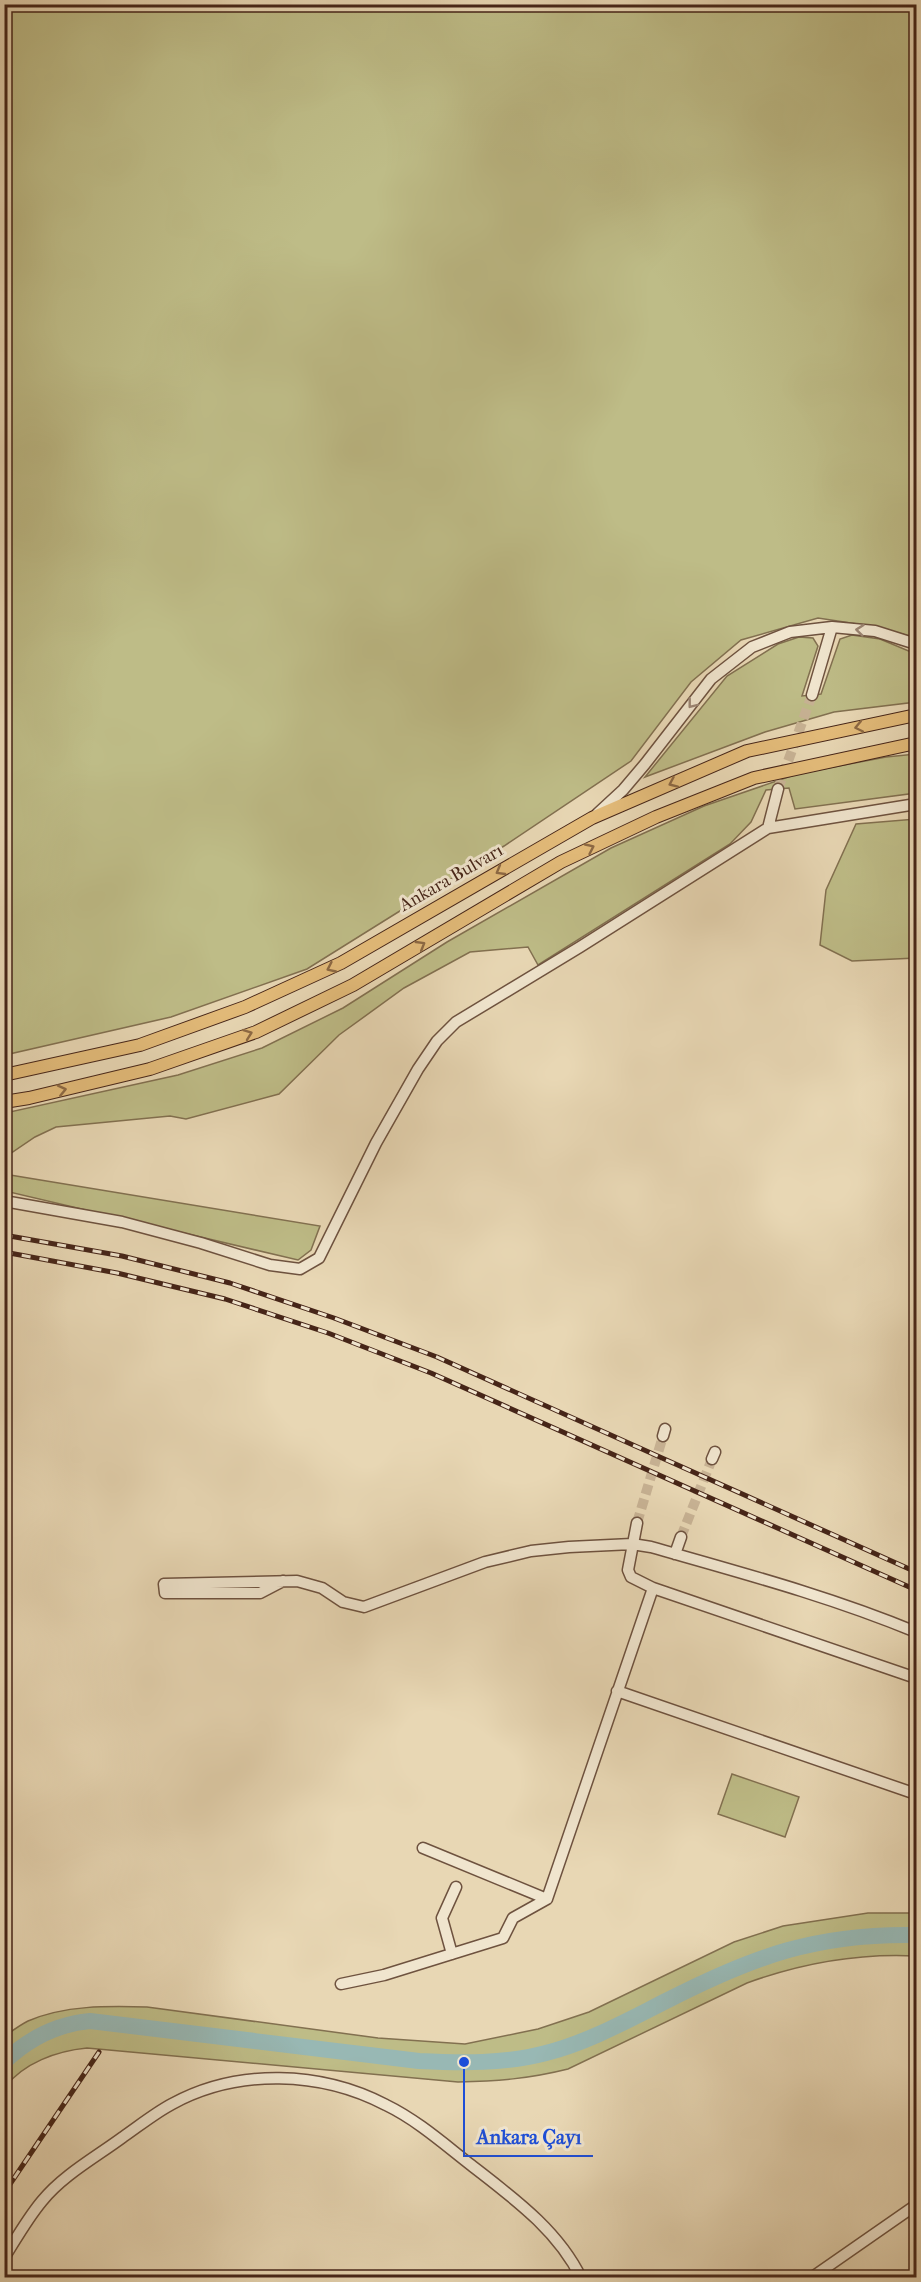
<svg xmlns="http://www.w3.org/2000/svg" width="921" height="2282" font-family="'IM FELL French Canon',serif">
  <rect width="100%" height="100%" fill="#e8d7b4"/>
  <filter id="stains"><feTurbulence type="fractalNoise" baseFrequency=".00333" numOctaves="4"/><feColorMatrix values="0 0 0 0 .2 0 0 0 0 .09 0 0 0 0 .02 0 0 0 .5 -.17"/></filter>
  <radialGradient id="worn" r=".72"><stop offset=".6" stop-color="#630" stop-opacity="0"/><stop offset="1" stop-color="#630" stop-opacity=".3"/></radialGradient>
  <path fill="#bebc87" stroke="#827050" stroke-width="1.5" d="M4 5H916V638L877 627 818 618 741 640 691 682 631 761 504 846 307 969 171 1017 5 1055Z
    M852 635 880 639 916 654V702L834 712 765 732 645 777 727 676 778 644 799 637 813 638 818 646 802 696 821 694 840 639Z
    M916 754V793L795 809 789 788 766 790 751 822 730 844 538 965 528 947 470 952 404 988 339 1035 279 1094 186 1119 170 1116 56 1127 35 1137 7 1156 5 1168V1113L178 1075 262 1048 343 1008 447 942 611 848 704 806 797 774 886 757Z
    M916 819V958L852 961 820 945 826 890 856 824Z
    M4 1174 320 1226 311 1250 298 1260 5 1191Z
    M732 1774 799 1797 785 1837 718 1814Z
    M868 1913H916V1956C857 1953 802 1963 747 1983L568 2069C528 2079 498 2081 458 2082L87 2048C56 2051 24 2063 5 2087V2036C12 2031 20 2025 28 2021 65 2005 107 2006 147 2007L378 2038 465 2044 538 2029 589 2012 734 1942 783 1926Z"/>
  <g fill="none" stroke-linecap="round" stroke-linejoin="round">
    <path stroke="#98b8b4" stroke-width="16" d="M4 2062C28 2039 58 2024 90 2021L419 2061C461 2063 505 2064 546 2053 589 2042 628 2020 668 2000 754 1956 818 1933 916 1935"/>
    <path stroke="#c8b395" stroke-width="10" stroke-dasharray="10 5" stroke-linecap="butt" d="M778 789 812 695
      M637 1523 663 1436
      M681 1537 712 1459"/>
    <g stroke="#6e523f" stroke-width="13">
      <path id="minor" d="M812 695 832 627
        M597 814 623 790 645 764 711 679 752 647 790 632 832 627 875 631 916 644
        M768 828 778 789
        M4 1201 122 1222 201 1243 270 1265 300 1269 319 1258 376 1143 418 1069 437 1041 456 1022 580 947 768 828 916 804
        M663 1436 665 1429
        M712 1459 715 1452
        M637 1523 628 1570 631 1577 653 1588
        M675 1554 681 1537
        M283 1581 260 1593H165L164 1584 297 1581 322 1588 343 1602 364 1607 485 1562 531 1551 569 1547 632 1544 651 1547C742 1573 829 1596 916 1632
        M617 1691 916 1794
        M423 1848 547 1899
        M452 1954 442 1918 456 1887
        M341 1984 384 1975 503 1938 513 1918 547 1899 653 1588 916 1678
        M4 2258C16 2239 27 2219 42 2201 63 2175 96 2157 123 2137 139 2126 155 2113 172 2104 238 2068 321 2071 386 2105 417 2120 444 2144 471 2165 512 2197 558 2230 581 2278
        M811 2278 916 2205"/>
    </g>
    <g stroke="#462518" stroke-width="14">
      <path id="major" d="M4 1075 140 1045 245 1007 341 963 592 818 747 751 916 715
        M4 1102 29 1098 150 1069 256 1032 353 985 561 862 656 817 754 778 916 743"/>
    </g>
    <use href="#minor" stroke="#f0e5ce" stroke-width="10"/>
    <use href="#major" stroke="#e4bc7a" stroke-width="12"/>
    <g stroke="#462518" stroke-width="5">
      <path id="rail" d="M4 1235 122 1256 230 1283 334 1318 437 1357 916 1572
        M4 1252 117 1273 225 1299 328 1333 431 1373 916 1590
        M4 2193 99 2052"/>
    </g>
    <use href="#rail" stroke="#f0e5ce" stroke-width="3" stroke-dasharray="9" stroke-linecap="butt"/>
  </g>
  <defs><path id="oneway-chevron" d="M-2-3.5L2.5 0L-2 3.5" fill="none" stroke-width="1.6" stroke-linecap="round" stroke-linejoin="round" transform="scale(1.5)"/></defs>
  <g stroke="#9b8573">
    <use href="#oneway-chevron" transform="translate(860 630) rotate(-174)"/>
    <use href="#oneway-chevron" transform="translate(692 704) rotate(128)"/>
  </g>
  <g stroke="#8d6944">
    <use href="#oneway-chevron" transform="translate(859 727) rotate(168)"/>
    <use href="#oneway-chevron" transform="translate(673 783) rotate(156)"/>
    <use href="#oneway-chevron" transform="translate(590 848) rotate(-25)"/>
    <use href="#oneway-chevron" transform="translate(500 871) rotate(150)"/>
    <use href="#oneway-chevron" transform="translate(421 945) rotate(-31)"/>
    <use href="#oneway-chevron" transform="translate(331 968) rotate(155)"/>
    <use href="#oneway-chevron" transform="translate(248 1034) rotate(-20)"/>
    <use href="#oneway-chevron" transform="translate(62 1090) rotate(-13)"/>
  </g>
  <g text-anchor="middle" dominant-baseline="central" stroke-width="6" stroke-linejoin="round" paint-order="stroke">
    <g font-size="18" fill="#462518" stroke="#f0e5ce">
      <text transform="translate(451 878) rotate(-30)">Ankara Bulvarı</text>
    </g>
  </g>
  <path fill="none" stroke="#1d4ed8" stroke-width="2" d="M464 2062L464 2156H593"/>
  <circle fill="#1d4ed8" stroke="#f0e5ce" stroke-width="2" cx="464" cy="2062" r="6"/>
  <g font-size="20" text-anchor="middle" font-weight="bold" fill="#1d4ed8" stroke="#f0e5ce" stroke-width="6" stroke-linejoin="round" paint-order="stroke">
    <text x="529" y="2144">Ankara Çayı</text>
  </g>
  <rect width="921" height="2282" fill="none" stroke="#e8d7b4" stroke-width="24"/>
  <rect x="6" y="6" width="909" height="2270" fill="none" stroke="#462518" stroke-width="3"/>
  <rect x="12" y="12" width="897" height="2258" fill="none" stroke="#462518" stroke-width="1.5"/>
  <rect width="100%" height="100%" filter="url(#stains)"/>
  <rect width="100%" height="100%" fill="url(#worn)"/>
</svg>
